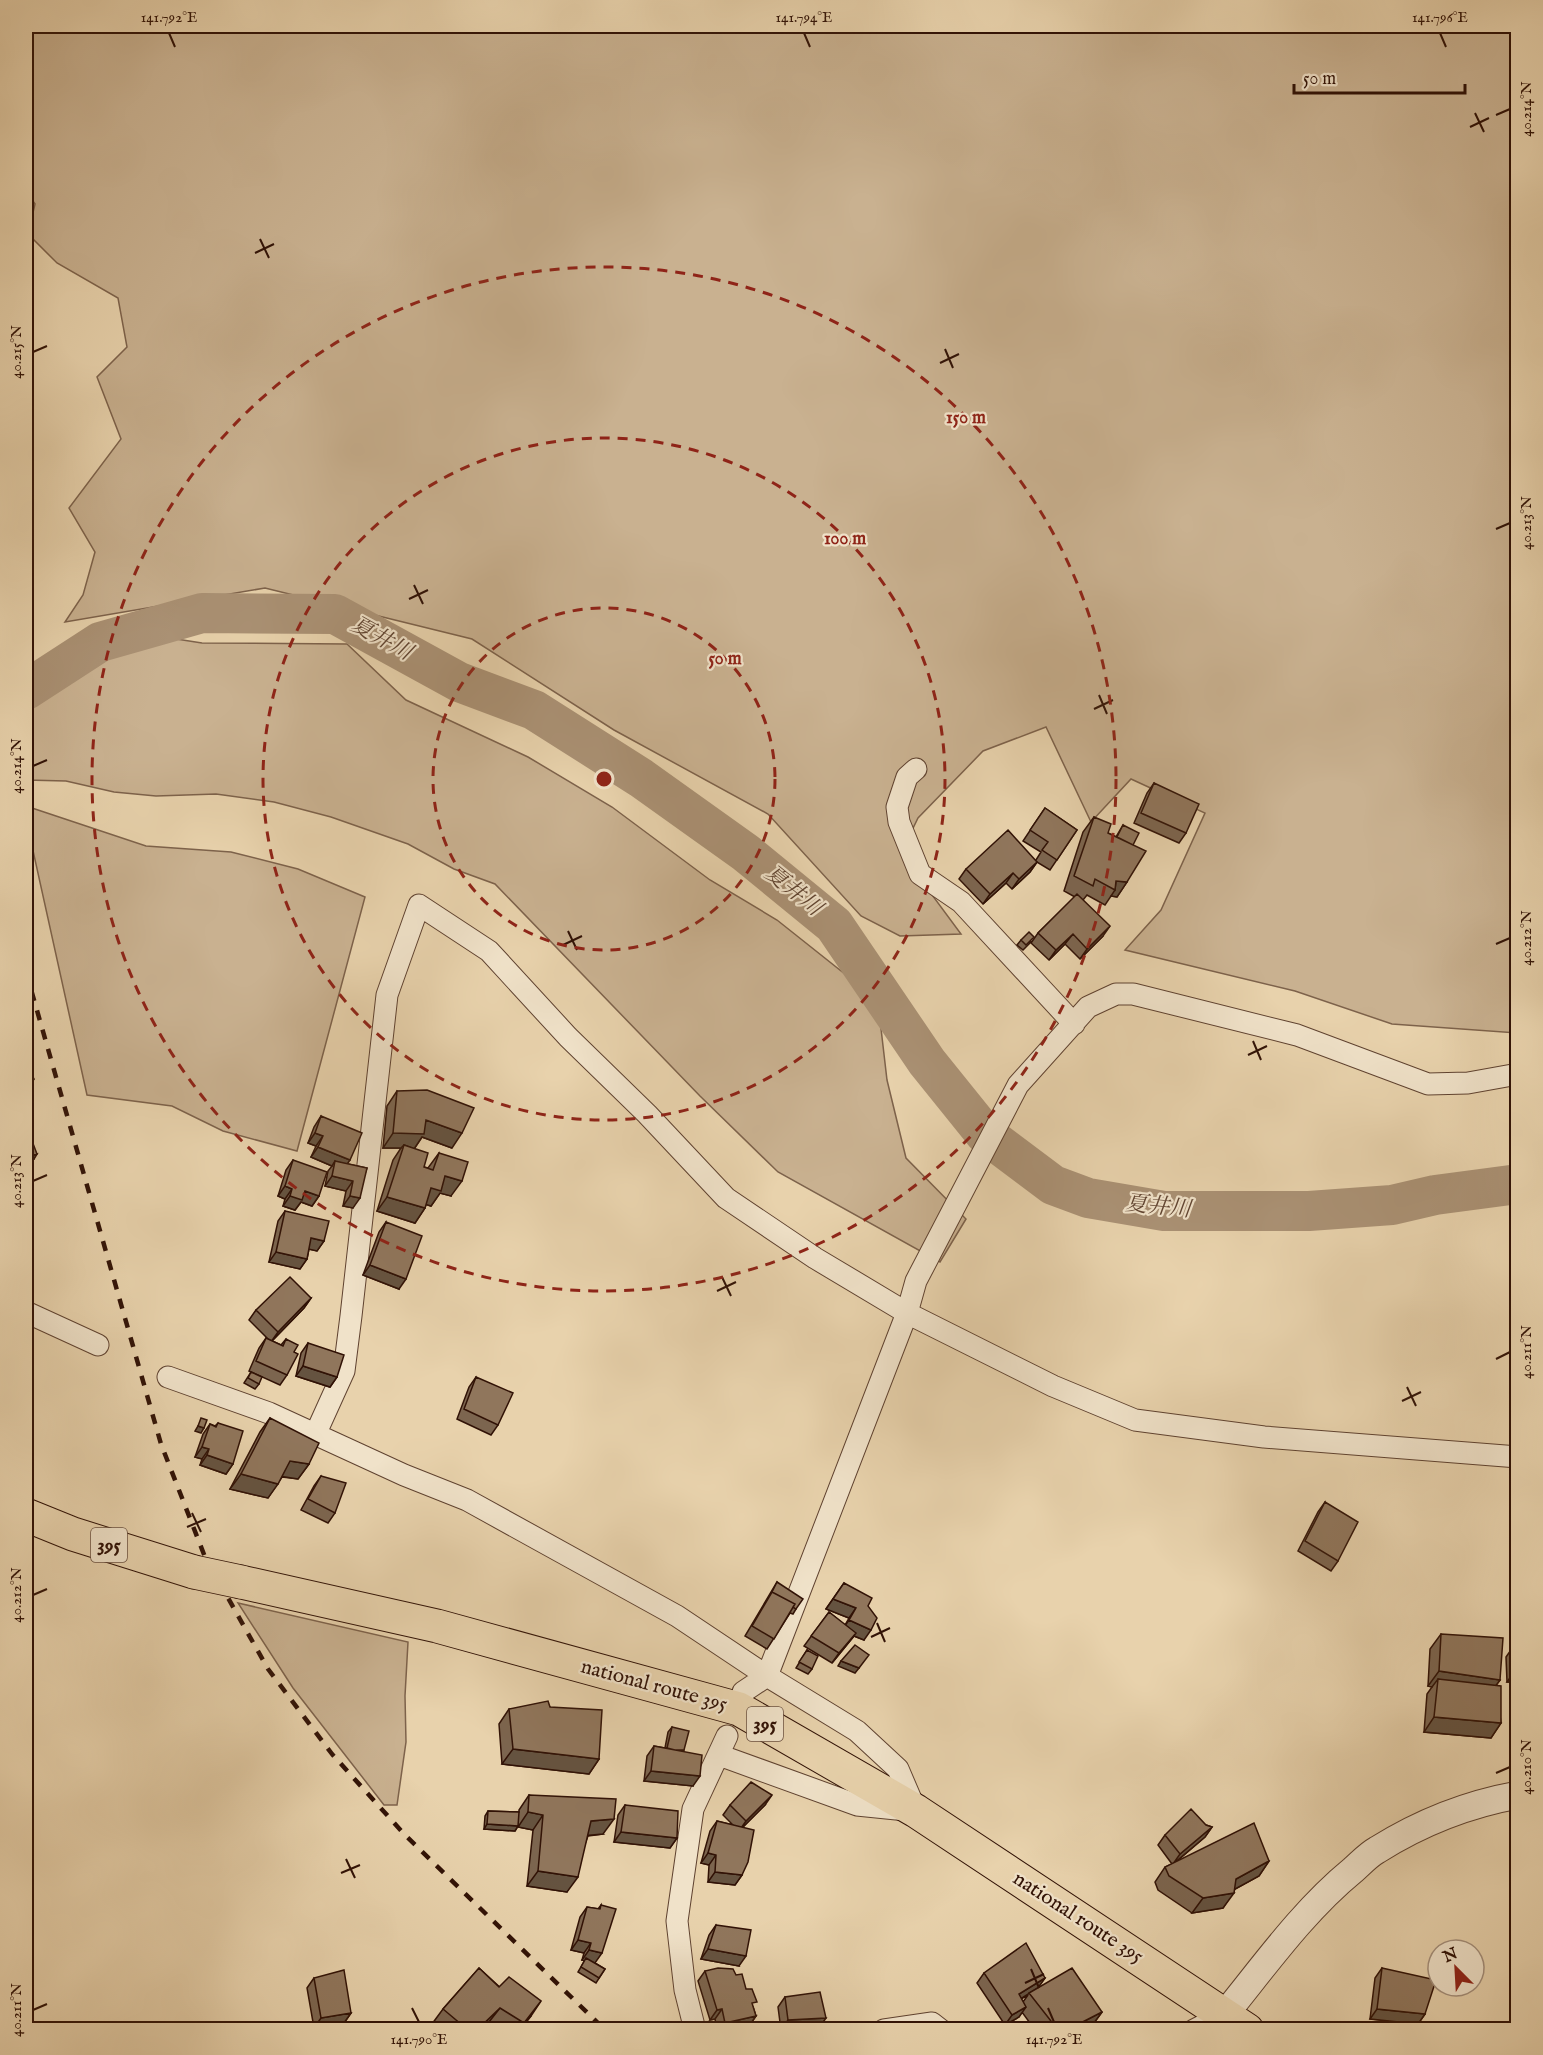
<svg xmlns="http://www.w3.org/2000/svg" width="1543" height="2055" font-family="'IM FELL English','Noto Serif JP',serif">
  <rect width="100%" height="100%" fill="#e8d2ac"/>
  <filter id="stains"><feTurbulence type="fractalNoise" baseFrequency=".00333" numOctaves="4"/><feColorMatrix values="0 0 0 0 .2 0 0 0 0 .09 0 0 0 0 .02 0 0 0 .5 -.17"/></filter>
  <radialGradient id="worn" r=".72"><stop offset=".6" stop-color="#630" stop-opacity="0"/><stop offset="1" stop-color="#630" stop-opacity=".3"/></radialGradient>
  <path fill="#c9b190" stroke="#7d624b" stroke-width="1.5" d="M26 26H1517V1033L1392 1024 1295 991 1125 950 1161 910 1205 813 1131 779 1091 822 1046 727 983 751 918 818 901 853 961 934 900 936 861 916 768 814 614 730 472 639 265 588 65 622 83 595 95 552 69 508 121 439 97 377 127 347 118 298 57 263 28 234 35 204 26 191Z
    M157 636 202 643 347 644 406 700 528 757 612 807 710 880 777 920 870 994 880 1020 887 1080 906 1158 966 1219 940 1262 778 1172 700 1096 495 884 454 869 408 844 331 817 274 802 216 794 156 796 114 792 66 781 26 780V711L93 659 127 645Z
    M26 806 146 846 231 852 298 869 365 897 297 1151 223 1131 172 1106 87 1095 26 819Z
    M238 1603 408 1642 405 1696 406 1742 397 1805H384L293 1688Z"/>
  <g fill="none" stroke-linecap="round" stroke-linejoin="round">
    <path stroke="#aa9174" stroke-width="40" d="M26 690 100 642 202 613 335 614 459 682 534 710 641 778 746 853 834 925 927 1062 985 1134 1053 1185 1088 1198 1164 1211H1309L1392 1205 1435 1195 1518 1184"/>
    <g stroke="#5f4230" stroke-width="23">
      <path id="minor" d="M916 769 907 777 897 807 899 822 920 874 961 902 1074 1024
        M26 1312 98 1345
        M168 1377 269 1413 404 1475 467 1500 677 1616 767 1676 857 1731 898 1769 916 1811 857 1805 719 1755
        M315 1435 344 1371 351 1316 387 995 419 905 489 951 568 1037 647 1114 726 1198 815 1258 907 1313 1053 1386 1135 1420 1264 1437 1518 1457
        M743 1692 767 1676 907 1313 916 1281 1018 1085 1088 1007 1116 994H1133L1297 1035 1428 1084 1468 1083 1518 1074
        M695 2030 685 1990 677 1921 693 1809 727 1736
        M884 2030 932 2023 941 2030
        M1194 2030 1225 2014"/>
    </g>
    <g stroke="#5f4230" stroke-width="29">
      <path id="tertiary" d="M1225 2014C1265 1965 1303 1911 1353 1870 1361 1863 1368 1855 1377 1850 1420 1823 1468 1804 1518 1795"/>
    </g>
    <g stroke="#311206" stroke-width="35">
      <path id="trunk" d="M26 1515 73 1534 194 1572
        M241 1582 437 1626 739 1709 916 1811 1247 2030"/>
    </g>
    <use href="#minor" stroke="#f0e2c9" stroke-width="21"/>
    <use href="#tertiary" stroke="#f0e2c9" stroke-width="27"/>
    <use href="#trunk" stroke="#e8d2ac" stroke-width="33"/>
    <path stroke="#311206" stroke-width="4.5" stroke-dasharray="10 10" stroke-linecap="butt" d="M26 972 161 1444 205 1557 268 1669 332 1754 405 1835 605 2030"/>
    <g stroke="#311206" stroke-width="35" stroke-linecap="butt">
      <path id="trunk-bridge" d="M194 1572 241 1582"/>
    </g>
    <use href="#trunk-bridge" stroke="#e8d2ac" stroke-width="33"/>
  </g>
  <path fill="#7c654f" stroke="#311206" stroke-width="1.5" fill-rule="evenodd" d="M1154 783 1186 833 1179 843 1134 823 1147 793Z
    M1045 808 1077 830 1050 870 1037 862 1030 872 1012 889 1006 883 983 904 959 879 966 869 1036 860 1041 852 1023 841Z
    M1094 817 1108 833 1116 837 1123 825 1133 845 1127 882 1117 897 1111 896 1105 905 1087 895 1083 900 1103 936 1080 959 1065 944 1049 960 1031 943 1038 933 1075 897 1064 891 1083 832Z
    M1021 940 1031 942 1023 950 1017 945Z
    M397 1091 452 1148 422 1137 414 1149 424 1167 428 1168 439 1153 451 1196 440 1193 431 1206 426 1204 425 1208 415 1223 377 1211 393 1160 401 1148H383L387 1106Z
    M321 1116 348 1164 367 1168 353 1208 343 1206 346 1191 325 1186 328 1171 332 1166 311 1157 316 1146 308 1143 314 1127Z
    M26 1134 34 1159 27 1161 26 1158Z
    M293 1160 319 1196 312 1206 301 1202 295 1210 283 1206 285 1199 278 1196 286 1170Z
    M285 1211 324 1241 317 1251 309 1249 307 1259 300 1269 269 1262 278 1221Z
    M386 1222 399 1289 363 1275 379 1232Z
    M311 1298 304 1308 272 1341 281 1345 286 1339 294 1352 287 1375 280 1385 249 1371 259 1348 266 1338H267L249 1320 256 1310Z
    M308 1343 337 1377 330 1387 296 1376 301 1353Z
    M251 1372 259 1384 255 1389 244 1383Z
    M476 1377 498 1425 491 1435 457 1419 469 1387Z
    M270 1418 309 1464 298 1479 282 1477 268 1498 230 1489 260 1432Z
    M218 1423 233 1464 226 1474 200 1465 202 1459 195 1457 203 1434 210 1424 215 1426Z
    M321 1476 335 1513 328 1523 301 1510 314 1486Z
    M1325 1502 1338 1561 1331 1571 1298 1551 1318 1512Z
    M777 1582 796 1609 793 1614 790 1613 767 1649 745 1636Z
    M844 1583 868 1606 864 1640 854 1636 832 1663 804 1646 829 1612 845 1625 849 1618 826 1609Z
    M1441 1634 1500 1680 1496 1685 1501 1723 1491 1738 1424 1732 1427 1694 1432 1687 1428 1686 1430 1649Z
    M1513 1647 1518 1682H1507L1506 1657Z
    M807 1650 812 1669 808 1674 796 1668Z
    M550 1707 599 1759 589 1774 502 1764 499 1724 509 1709Z
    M672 1727 684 1750 683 1751 693 1786 644 1781 647 1756 654 1746 665 1748 668 1732Z
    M529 1795 603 1834 588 1836 567 1892 527 1886 533 1830 518 1827V1826L515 1831 484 1829 485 1816 488 1811 519 1812V1810Z
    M625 1805 677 1838 670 1848 614 1842 618 1815Z
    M730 1805H765L743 1827 742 1875 735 1885 708 1882 709 1865 701 1863 710 1831 717 1821 733 1825 723 1815Z
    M1206 1825 1212 1827 1205 1837 1176 1862 1269 1861 1259 1876 1235 1889 1223 1908 1192 1913 1158 1890 1155 1882 1165 1867 1172 1864 1158 1845 1165 1835Z
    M601 1905 595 1963 605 1969 596 1983 578 1972 585 1960H582L584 1953 571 1950 580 1917 587 1907 598 1909Z
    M716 1925 739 1966 701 1959 709 1935Z
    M479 1968 531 2016 520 2030H500L489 2022 482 2030H439L432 2024 443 2009Z
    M1382 1968 1425 2014 1418 2024 1370 2019 1375 1978Z
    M705 1971 753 2007 756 2016 749 2026 734 2030H717L715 2019 710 2020 698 1981Z
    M984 1973 1045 1978 1038 1987 1102 2012 1091 2027 1087 2030H1035L1022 2012 1019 2017 1005 2025 977 1983ZM1028 1995 1023 2002 1021 1999Z
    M314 1978 351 2013 344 2023 314 2028 307 1988Z
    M785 1997 819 2028 781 2030 778 2007Z"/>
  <path fill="#655340" stroke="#311206" stroke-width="1.5" d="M1037 862 1030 872 1012 889 1019 879Z
    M1013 873 1006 883 983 904 990 894Z
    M1116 881 1127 882 1117 897 1111 896 1115 890Z
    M1110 926 1103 936 1080 959 1087 949Z
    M1073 934 1065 944 1049 960 1056 950Z
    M34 1079 31 1084 26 1087V1084Z
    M426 1120 462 1133 452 1148 422 1137 414 1149 404 1145 401 1148H383L393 1133Z
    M315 1133 323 1136 316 1146 308 1143Z
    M318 1147 350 1160 343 1170 335 1161 332 1166 311 1157Z
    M37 1154 34 1159 27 1161 31 1156Z
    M332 1176 353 1181 346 1191 325 1186Z
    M445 1176 462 1181 451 1196 440 1193 431 1206 421 1203 431 1188Z
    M285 1186 292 1189 285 1199 278 1196Z
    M305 1191 319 1196 312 1206 301 1202 295 1210 283 1206 290 1196Z
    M350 1196 360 1198 353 1208 343 1206Z
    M387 1197 425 1208 415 1223 377 1211Z
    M311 1238 324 1241 317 1251 304 1248Z
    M276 1252 307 1259 300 1269 269 1262Z
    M370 1265 406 1279 399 1289 363 1275Z
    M311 1298 304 1308 271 1342 278 1332Z
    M303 1366 337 1377 330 1387 296 1376Z
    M198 1426 204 1428 201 1433 195 1431Z
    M202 1447 209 1449 202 1459 195 1457Z
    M207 1455 233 1464 226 1474 200 1465Z
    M290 1461 309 1464 298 1479 279 1476Z
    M241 1474 278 1484 268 1498 230 1489Z
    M833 1599 856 1608 849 1618 826 1609Z
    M849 1620 871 1630 864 1640 854 1636 832 1663 839 1653 842 1630Z
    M841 1661 859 1668 855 1673 838 1666Z
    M1439 1671 1500 1680 1489 1695 1438 1679 1432 1687 1428 1686Z
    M1514 1672H1518V1682H1507Z
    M1434 1717 1501 1723 1491 1738 1424 1732Z
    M513 1749 599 1759 589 1774 502 1764Z
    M651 1771 700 1776 693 1786 644 1781Z
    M772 1795 765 1805 739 1831 746 1821Z
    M528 1812 543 1815 533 1830 518 1827Z
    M614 1819 603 1834 581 1836 591 1821Z
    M487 1824 518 1826 515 1831 484 1829Z
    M1212 1827 1205 1837 1173 1864 1180 1854Z
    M621 1832 677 1838 670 1848 614 1842Z
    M708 1853 716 1855 709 1865 701 1863Z
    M1269 1861 1259 1876 1226 1894 1236 1879Z
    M538 1871 578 1877 567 1892 527 1886Z
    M715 1872 742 1875 735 1885 708 1882Z
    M1234 1893 1223 1908 1192 1913 1203 1898Z
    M578 1940 591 1943 584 1953 571 1950Z
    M708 1949 746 1956 739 1966 701 1959Z
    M589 1950 602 1953 595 1963 582 1960Z
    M1045 1978 1038 1988 1012 2004 1019 1994Z
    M541 2001 531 2016 519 2030 524 2023Z
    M1026 2007 1019 2017 1005 2025 1012 2015Z
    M500 2008 489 2022 482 2030H477Z
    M722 2009 715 2019 710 2020 717 2010Z
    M1377 2009 1425 2014 1418 2024 1370 2019Z
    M1102 2012 1091 2027 1087 2030H1067Z
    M351 2013 344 2023 314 2028 321 2018Z
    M756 2016 749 2026 734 2030H721L725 2023Z
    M826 2018 819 2028 781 2030 788 2020Z"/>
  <path fill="#90765c" stroke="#311206" stroke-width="1.5" d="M1154 783 1199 804 1186 833 1141 813Z
    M1045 808 1077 830 1057 860 1042 850 1048 842 1030 830Z
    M1094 817 1111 824 1108 833 1146 851 1127 882 1116 881 1115 890 1095 879 1093 886 1074 876Z
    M1123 825 1139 833 1133 845 1117 837Z
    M1008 830 1037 862 1019 879 1013 873 990 894 966 869Z
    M1077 894 1110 926 1087 949 1073 934 1056 950 1038 933Z
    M1029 932 1034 937 1026 945 1021 940Z
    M26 1063 34 1079 26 1084Z
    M427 1090 474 1108 462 1133 426 1120 424 1134 393 1133 397 1091Z
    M321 1116 362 1133 350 1160 318 1147 323 1136 315 1133Z
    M29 1133 37 1154 31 1156 26 1147V1134Z
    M404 1145 428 1153 424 1167 433 1170 439 1153 468 1162 462 1181 445 1176 441 1191 431 1188 425 1208 387 1197Z
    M293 1160 327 1172 319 1196 305 1191 302 1200 290 1196 292 1189 285 1186Z
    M335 1161 367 1168 360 1198 350 1196 353 1181 332 1176Z
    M285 1211 329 1221 324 1241 311 1238 307 1259 276 1252Z
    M386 1222 422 1236 406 1279 370 1265Z
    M290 1277 311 1298 278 1332 256 1310Z
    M266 1338 283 1346 286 1339 298 1345 294 1352 298 1354 287 1375 256 1361Z
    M308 1343 344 1355 337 1377 303 1366Z
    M251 1372 262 1377 259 1384 248 1378Z
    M476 1377 513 1393 498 1425 464 1409Z
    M201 1418 207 1420 204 1428 198 1426Z
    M270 1418 319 1443 309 1464 290 1461 278 1484 241 1474Z
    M218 1423 243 1431 233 1464 207 1455 209 1449 202 1447 210 1424 216 1427Z
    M321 1476 346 1483 335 1513 308 1499Z
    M1325 1502 1358 1522 1338 1561 1305 1541Z
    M777 1582 803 1599 796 1609 793 1607 795 1604 772 1592 771 1594Z
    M844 1583 872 1598 868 1606 877 1618 871 1630 849 1620 856 1608 833 1599Z
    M772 1592 795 1604 774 1639 752 1626Z
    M829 1612 856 1633 839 1653 811 1636Z
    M1441 1634 1503 1638 1500 1680 1439 1671Z
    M855 1645 869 1655 859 1668 841 1661Z
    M1513 1647H1518V1672H1514Z
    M807 1650 818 1656 812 1669 799 1662Z
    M1438 1679 1501 1686V1723L1434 1717Z
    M548 1701 550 1707 602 1710 599 1759 513 1749 509 1709Z
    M672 1727 689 1731 684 1750H675L667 1748Z
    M654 1746 702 1755 700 1776 651 1771Z
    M751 1782 772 1795 746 1821 730 1805Z
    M529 1795 616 1799 614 1819 591 1821 578 1877 538 1871 543 1815 528 1812Z
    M625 1805 678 1811 677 1838 621 1832Z
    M1191 1809 1206 1825 1212 1827 1180 1854 1165 1835Z
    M488 1811 519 1812 518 1826 487 1824Z
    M717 1821 754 1830 748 1862 742 1875 715 1872 716 1855 708 1853Z
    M1254 1823 1269 1861 1236 1879 1234 1893 1203 1898 1169 1876 1165 1867Z
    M601 1905 616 1909 602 1953 589 1950 591 1943 578 1940 587 1907 600 1909Z
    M716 1925 751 1930 746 1956 708 1949Z
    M1026 1943 1045 1978 1019 1994 1026 2007 1012 2015 984 1973Z
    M586 1958 605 1969 599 1978 581 1967Z
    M479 1968 499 1987 509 1977 541 2001 524 2023 500 2008 477 2030H468L443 2009Z
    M718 1968 733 1969 736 1975 742 1974 746 1989H752L757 2002 752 2003 756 2016 725 2023 722 2009 717 2010 705 1971Z
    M1072 1968 1102 2012 1067 2030H1058L1029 1993Z
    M1382 1968 1436 1980 1425 2014 1377 2009Z
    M344 1970 351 2013 321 2018 314 1978Z
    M820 1992 826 2018 788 2020 785 1997Z"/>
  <path fill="none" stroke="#311206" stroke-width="2" d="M169 33 175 47M804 33 810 47M1440 33 1446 47M1475 113 1484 132M1496 115 1510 109M1470 127 1489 118M260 239 269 258M255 253 274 244M945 349 953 368M33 352 47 346M940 363 959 354M1496 529 1510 523M414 585 423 604M409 599 428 590M1099 695 1107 714M1094 709 1113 700M33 766 47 760M568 931 577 950M1496 944 1510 938M563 945 582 936M1253 1041 1261 1060M1248 1055 1267 1046M33 1181 47 1175M722 1277 731 1296M717 1291 736 1282M1496 1359 1510 1352M1407 1387 1416 1406M1402 1401 1421 1392M192 1513 201 1532M187 1527 206 1519M33 1595 47 1589M877 1623 885 1642M871 1637 890 1628M1496 1773 1510 1767M346 1859 355 1878M341 1873 360 1865M1031 1969 1039 1988M1025 1983 1044 1974M412 2008 419 2022M1048 2008 1054 2022M33 2010 47 2004"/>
  <g fill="none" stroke="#8f2418" stroke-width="3" stroke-dasharray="10 8">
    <circle cx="604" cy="779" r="171"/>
    <circle cx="604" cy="779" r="341"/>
    <circle cx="604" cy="779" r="512"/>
  </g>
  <g text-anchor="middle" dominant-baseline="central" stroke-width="4.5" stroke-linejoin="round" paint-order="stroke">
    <g fill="#f0e2c9" stroke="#6a5040" stroke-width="1.5">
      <rect x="91" y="1528" width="36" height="34" rx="4.5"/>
      <rect x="747" y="1707" width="36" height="34" rx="4.5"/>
    </g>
    <g font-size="20" font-weight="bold" fill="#311206">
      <text x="109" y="1545">395</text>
      <text x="765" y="1724">395</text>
    </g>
    <g font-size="21" fill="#311206" stroke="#f0e2c9">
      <text transform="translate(654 1686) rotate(15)">national route 395</text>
      <text transform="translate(1078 1918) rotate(33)">national route 395</text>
    </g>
    <g font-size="22" font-style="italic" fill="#614532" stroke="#f0e2c9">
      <text transform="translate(381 639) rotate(29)">夏井川</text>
      <text transform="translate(793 891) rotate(39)">夏井川</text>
      <text transform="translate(1158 1207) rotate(6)">夏井川</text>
    </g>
  </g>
  <circle cx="604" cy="779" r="9" fill="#8f2418" stroke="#f0e2c9" stroke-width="3"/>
  <g font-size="18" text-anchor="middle" font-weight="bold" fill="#8f2418" stroke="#f0e2c9" stroke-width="4.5" stroke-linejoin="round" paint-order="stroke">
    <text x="966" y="423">150 m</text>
    <text x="845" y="544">100 m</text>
    <text x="725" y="664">50 m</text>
  </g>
  <rect width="1543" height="2055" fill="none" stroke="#e8d2ac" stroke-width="66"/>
  <g transform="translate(1456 1968) rotate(336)"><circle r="28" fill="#f0e2c9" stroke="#a48f7b" stroke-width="1.5"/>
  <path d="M0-4.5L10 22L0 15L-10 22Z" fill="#8f2418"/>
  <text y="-9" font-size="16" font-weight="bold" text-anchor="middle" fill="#311206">N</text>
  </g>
  <path d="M1294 84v9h171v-9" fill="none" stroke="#311206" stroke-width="3"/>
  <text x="1303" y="84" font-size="18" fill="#311206" stroke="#f0e2c9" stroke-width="4.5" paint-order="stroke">50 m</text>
  <rect x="33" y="33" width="1477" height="1989" fill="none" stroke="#311206" stroke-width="2"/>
  <g font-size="15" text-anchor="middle" fill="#311206">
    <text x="169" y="22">141.792°E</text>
    <text x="804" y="22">141.794°E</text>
    <text x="1440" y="22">141.796°E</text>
    <text transform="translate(1526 109) rotate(-90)" y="5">40.214°N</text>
    <text transform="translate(16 352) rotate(-90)" y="5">40.215°N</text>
    <text transform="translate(1526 523) rotate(-90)" y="5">40.213°N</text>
    <text transform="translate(16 766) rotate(-90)" y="5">40.214°N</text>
    <text transform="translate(1526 938) rotate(-90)" y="5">40.212°N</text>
    <text transform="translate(16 1181) rotate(-90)" y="5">40.213°N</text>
    <text transform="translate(1526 1352) rotate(-90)" y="5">40.211°N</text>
    <text transform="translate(16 1595) rotate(-90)" y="5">40.212°N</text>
    <text transform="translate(1526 1767) rotate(-90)" y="5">40.210°N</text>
    <text transform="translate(16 2010) rotate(-90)" y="5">40.211°N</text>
    <text x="419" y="2044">141.790°E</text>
    <text x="1054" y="2044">141.792°E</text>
  </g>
  <rect width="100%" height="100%" filter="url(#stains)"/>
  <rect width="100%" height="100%" fill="url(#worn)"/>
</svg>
